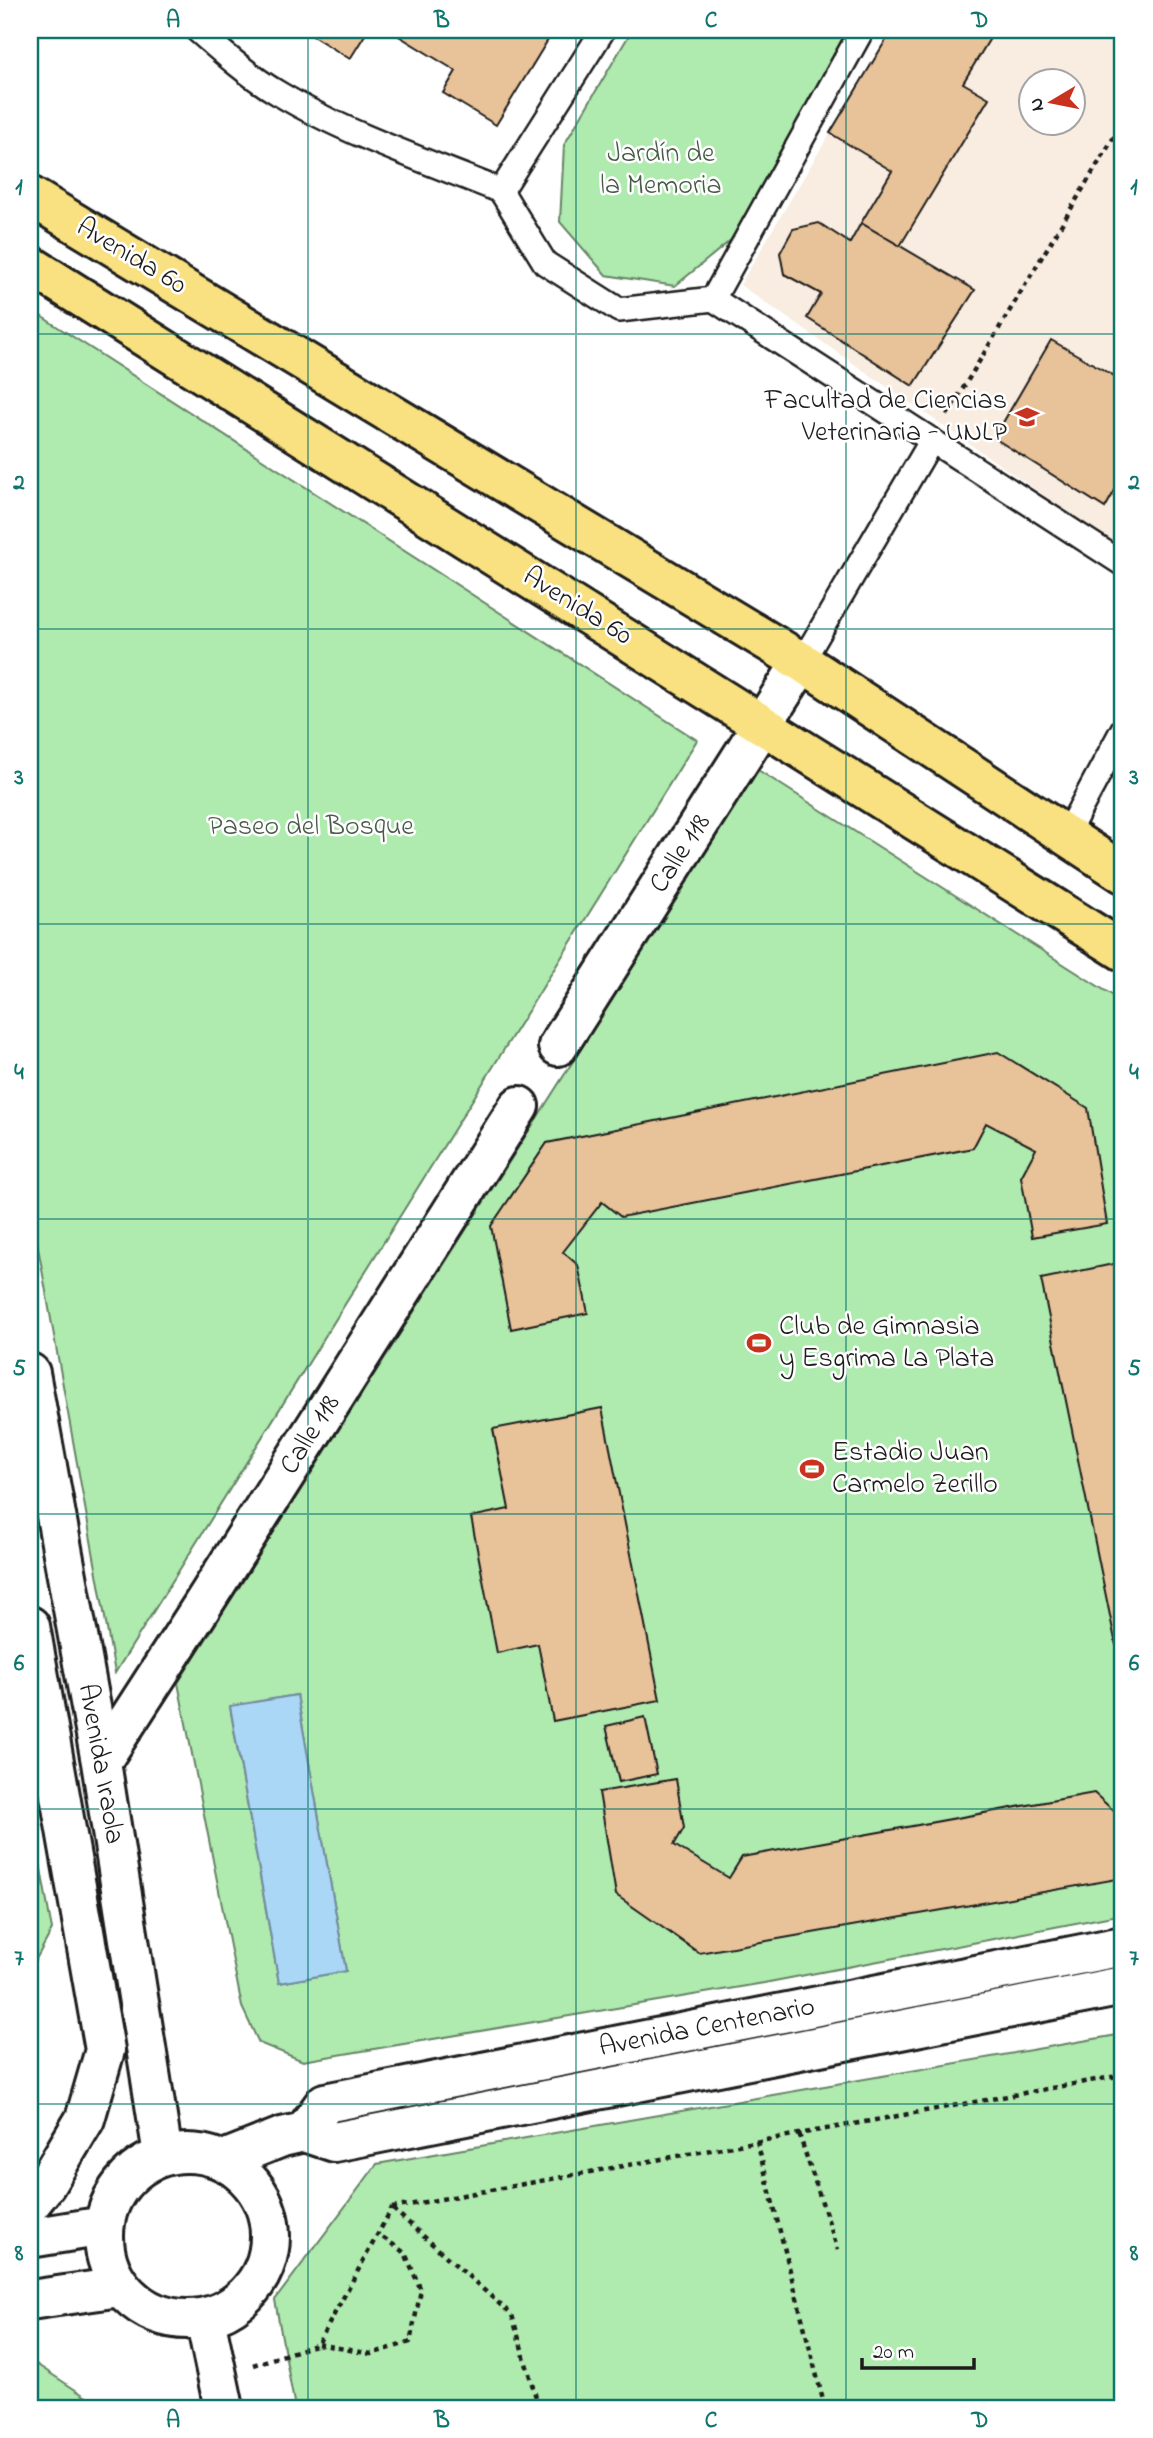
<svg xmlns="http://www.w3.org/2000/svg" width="1153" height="2438" font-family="'Indie Flower',sans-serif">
  <rect width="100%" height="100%" fill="#fff"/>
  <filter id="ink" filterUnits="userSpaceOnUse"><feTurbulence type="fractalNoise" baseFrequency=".0143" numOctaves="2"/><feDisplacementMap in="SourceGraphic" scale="14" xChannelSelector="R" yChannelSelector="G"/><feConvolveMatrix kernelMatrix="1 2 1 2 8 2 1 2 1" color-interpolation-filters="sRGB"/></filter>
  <g filter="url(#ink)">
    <path fill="#f8ede0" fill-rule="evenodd" d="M891 30H1123V550L740 285ZM1030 80H1072V122H1030Z"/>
    <path fill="#afeaaf" stroke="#668366" stroke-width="2" fill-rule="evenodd" d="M632 30H852L737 235 675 286 606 275 560 222 564 145Z
      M30 309 697 740 115 1673 30 1203Z
      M758 770 1123 1002V1914L764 1983 303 2061 259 2043 242 2007 178 1683ZM297 1695 346 1971 279 1983 230 1707Z
      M30 1808 52 1930 30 1970Z
      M1123 2034V2408H295L275 2300 377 2164Z
      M30 2360 103 2408H30Z"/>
    <path fill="#abd7f7" stroke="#728c9f" stroke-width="2" d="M297 1695 346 1971 279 1983 230 1706Z"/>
    <path fill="#e8c298" stroke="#1c1c1c" stroke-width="2" d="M303 30H368L350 59Z
      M389 30H554L496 125 443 93 456 71Z
      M892 30H995L963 83 989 98 900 246 861 223 892 171 830 133Z
      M819 223 850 243 861 223 975 290 913 386 807 318 821 294 784 274 780 253 793 229Z
      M1051 340 1123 381V488L1118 485 1105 508 994 438Z
      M998 1052 1088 1108 1107 1224 1032 1237 1021 1177 1036 1149 986 1123 973 1148 621 1217 602 1202 563 1252 578 1265 588 1313 511 1329 491 1226 547 1143Z
      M1123 1262V1643L1116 1645 1041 1279Z
      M602 1408 660 1700 553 1721 538 1644 497 1653 471 1517 509 1509 493 1429Z
      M1123 1687V1720L1117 1688Z
      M645 1717 657 1774 619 1782 606 1726Z
      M676 1779 684 1828 674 1845 729 1878 742 1857 1094 1793 1114 1811 1123 1801V1878L699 1953 616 1895 599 1792Z"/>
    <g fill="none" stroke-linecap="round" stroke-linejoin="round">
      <g stroke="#1c1c1c" stroke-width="28">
        <path id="lane" d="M197 30C222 52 249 76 278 93 344 133 429 162 501 191
          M603 30 501 191 545 263 619 310 713 299 1123 564
          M713 299 862 30
          M802 662 932 440
          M1066 835 1123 729"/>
      </g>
      <g stroke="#1c1c1c" stroke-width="44">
        <path id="street" d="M558 1046 802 662
          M30 1373 101 1762 163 2155
          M30 1626 105 2050 85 2119 46 2184 30 2204
          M101 1762 200 1609 519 1106
          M304 2132 325 2103 1123 1946
          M104 2236a83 83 0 1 1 166 0a83 83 0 1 1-166 0Z
          M224 2160 282 2137 304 2132 334 2142 1123 1986
          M30 2238 104 2226
          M30 2300 120 2287
          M205 2318 224 2408"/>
      </g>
      <g stroke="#1c1c1c" stroke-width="44">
        <path id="primary" d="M30 196 802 662 1123 873
          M30 265 1123 951"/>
      </g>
      <path stroke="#1c1c1c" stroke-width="4.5" stroke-dasharray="5 5" stroke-linecap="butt" d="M1110 30 1123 38
        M947 415 1123 122
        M799 2134 838 2250
        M757 2141 825 2408
        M392 2208 1123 2075
        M393 2209 512 2315 539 2408
        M318 2344 371 2354 410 2342 421 2290 405 2253 378 2234
        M253 2365 318 2344 392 2208"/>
      <use href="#lane" stroke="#fff" stroke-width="23"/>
      <use href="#street" stroke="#fff" stroke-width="38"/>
      <use href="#primary" stroke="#f9e181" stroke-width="38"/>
    </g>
  </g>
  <path fill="none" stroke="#0f766e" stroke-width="2" stroke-opacity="0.55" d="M308 30V2408M576 30V2408M846 30V2408M30 334H1123M30 629H1123M30 924H1123M30 1219H1123M30 1514H1123M30 1809H1123M30 2104H1123"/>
  <defs>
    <g id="university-bare" transform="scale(1.89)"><path d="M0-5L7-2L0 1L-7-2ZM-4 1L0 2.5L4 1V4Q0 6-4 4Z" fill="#c8321e" stroke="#fff" stroke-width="2.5" paint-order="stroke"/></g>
    <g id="stadium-bare" transform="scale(1.89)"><path d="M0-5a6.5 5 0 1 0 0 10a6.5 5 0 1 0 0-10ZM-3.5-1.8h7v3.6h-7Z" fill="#c8321e" stroke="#fff" stroke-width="2.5" paint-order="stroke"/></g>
  </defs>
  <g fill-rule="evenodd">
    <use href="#university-bare" x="1027" y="417"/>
    <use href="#stadium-bare" x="759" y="1343"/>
    <use href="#stadium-bare" x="812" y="1469"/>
  </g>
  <g text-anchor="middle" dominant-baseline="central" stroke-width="5" stroke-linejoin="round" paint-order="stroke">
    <g font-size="28" fill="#485a48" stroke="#fff">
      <text x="661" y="154">Jardín de<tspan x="661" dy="32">la Memoria</tspan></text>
      <text x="311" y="827">Paseo del Bosque</text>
    </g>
    <g font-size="28" fill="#1c1c1c" stroke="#fff">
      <text transform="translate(131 257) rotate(31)">Avenida 60</text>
      <text transform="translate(577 607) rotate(32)">Avenida 60</text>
      <text transform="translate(681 854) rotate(-57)">Calle 118</text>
      <text transform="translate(311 1435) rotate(-58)">Calle 118</text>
      <text transform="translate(100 1764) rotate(80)">Avenida Iraola</text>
      <text transform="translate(707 2028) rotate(-11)">Avenida Centenario</text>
    </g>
    <g font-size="28" fill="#1c1c1c" stroke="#fff" text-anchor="start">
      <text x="1007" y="401" text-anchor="end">Facultad de Ciencias<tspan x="1007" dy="32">Veterinaria - UNLP</tspan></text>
      <text x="779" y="1327">Club de Gimnasia<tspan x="779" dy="32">y Esgrima La Plata</tspan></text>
      <text x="832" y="1453">Estadio Juan<tspan x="832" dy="32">Carmelo Zerillo</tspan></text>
    </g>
  </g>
  <rect width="1153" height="2438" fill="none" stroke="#fff" stroke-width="77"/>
  <g transform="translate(1052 102) rotate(260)"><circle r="33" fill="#ffffff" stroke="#a4a4a4" stroke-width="2"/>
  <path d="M0-5L12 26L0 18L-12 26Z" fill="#c8321e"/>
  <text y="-10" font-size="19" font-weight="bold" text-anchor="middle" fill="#1c1c1c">N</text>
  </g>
  <path d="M862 2358v10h112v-10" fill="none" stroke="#1c1c1c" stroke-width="3.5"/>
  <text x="873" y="2358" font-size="21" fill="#1c1c1c" stroke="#ffffff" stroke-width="5" paint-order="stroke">20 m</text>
  <rect x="38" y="38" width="1076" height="2362" fill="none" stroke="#0f766e" stroke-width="2.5"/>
  <g font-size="23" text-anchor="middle" font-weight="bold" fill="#0f766e">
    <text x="173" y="27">A</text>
    <text x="442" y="27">B</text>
    <text x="711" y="27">C</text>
    <text x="980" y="27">D</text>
    <text x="19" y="194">1</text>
    <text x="1134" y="194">1</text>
    <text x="19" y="489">2</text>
    <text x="1134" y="489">2</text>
    <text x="19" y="784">3</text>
    <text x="1134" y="784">3</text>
    <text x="19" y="1079">4</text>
    <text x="1134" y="1079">4</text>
    <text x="19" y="1375">5</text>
    <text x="1134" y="1375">5</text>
    <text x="19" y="1670">6</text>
    <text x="1134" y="1670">6</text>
    <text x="19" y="1965">7</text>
    <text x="1134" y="1965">7</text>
    <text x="19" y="2260">8</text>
    <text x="1134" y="2260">8</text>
    <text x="173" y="2427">A</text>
    <text x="442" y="2427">B</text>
    <text x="711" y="2427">C</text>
    <text x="980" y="2427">D</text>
  </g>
</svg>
